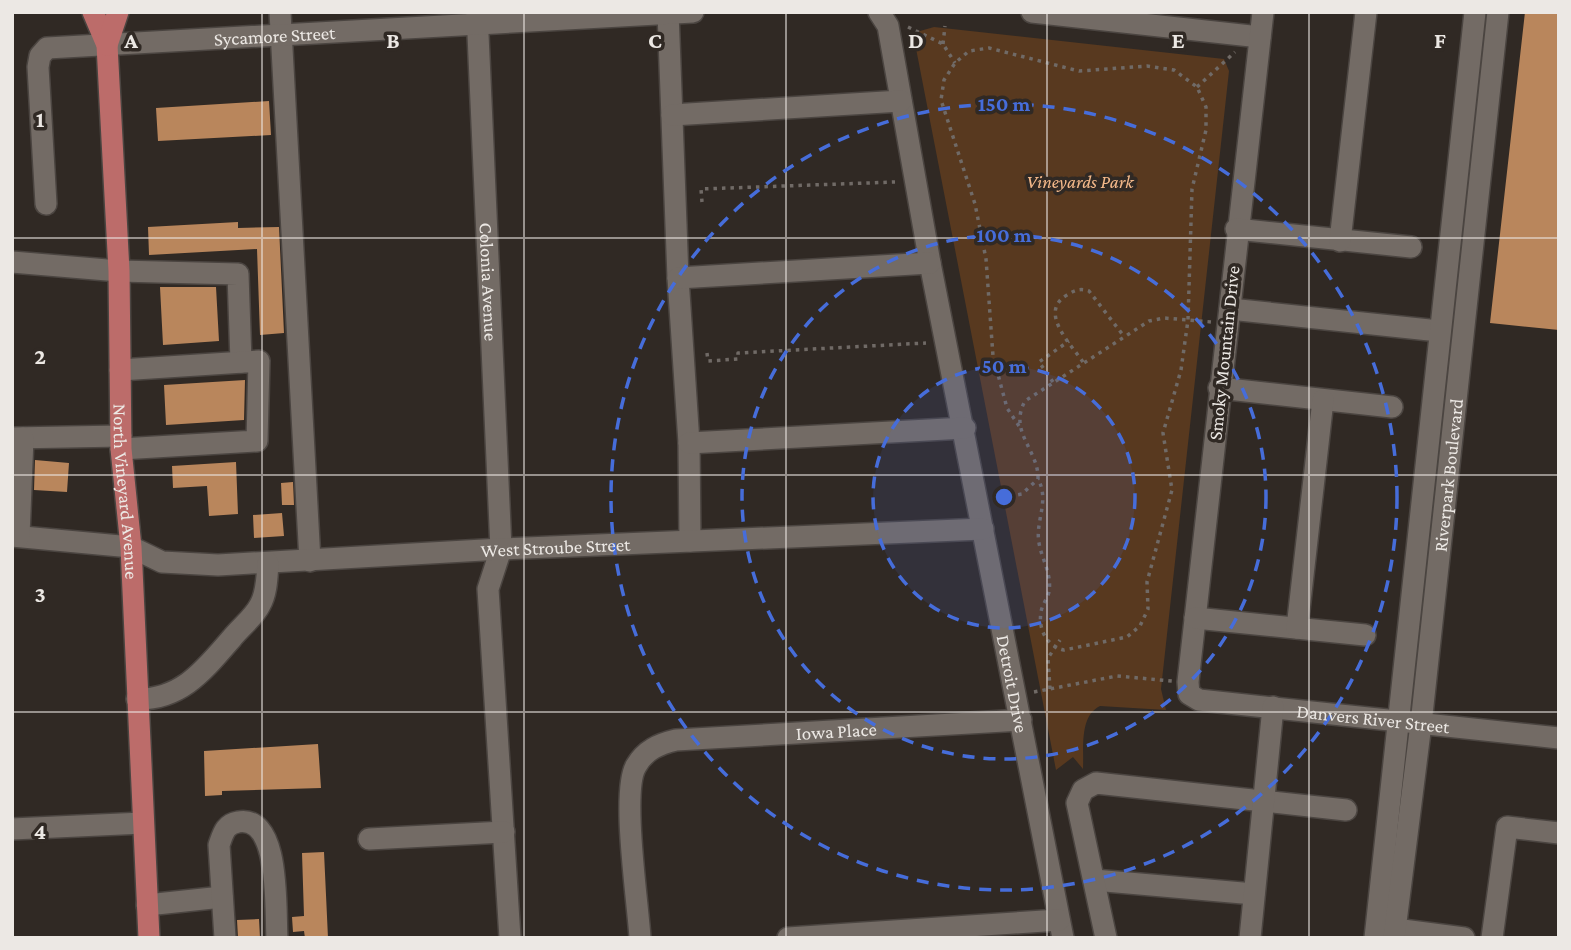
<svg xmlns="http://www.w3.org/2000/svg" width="1571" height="950" font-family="'Crimson Pro',serif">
  <rect width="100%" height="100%" fill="#302924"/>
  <path fill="#58391f" d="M934 27 1224 59 1229 71 1161 689 1166 710 1100 706C1079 716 1084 749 1083 769L1073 757 1056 770 913 33Z"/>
  <path fill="#b9865c" d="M1525 12H1559V330L1490 323Z
    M269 101 271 135 158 141 156 108Z
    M238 222V228L279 227 284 333 260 335 257 249 149 255 148 227Z
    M160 287H216L219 341 163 345Z
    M245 380 244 420 166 425 164 385Z
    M35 460 69 463 67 492 34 490Z
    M236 462 238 514 209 516 207 486 173 488 172 466Z
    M293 482 294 505H282L281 483Z
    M282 513 284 536 254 538 253 515Z
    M318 744 321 788 222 791V795L205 796 204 751Z
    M324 852 328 938H305L304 931 293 932 292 917 304 916 302 853Z
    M259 919 260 938H238L237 920Z"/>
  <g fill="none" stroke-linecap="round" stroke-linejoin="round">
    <g stroke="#4b4541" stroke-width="24">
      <g id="minor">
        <path d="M280 12 310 561"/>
        <path id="s1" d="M477 12 501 549 488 589 510 938"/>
        <path d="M668 12 678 278 689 443 690 541"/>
        <path id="s2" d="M879 12 888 26 930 263 1063 938"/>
        <path d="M1032 12 1260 37"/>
        <path id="s3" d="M1263 12 1188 682 1189 694 1199 700 1559 738"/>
        <path d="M672 115 901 101"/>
        <path id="s4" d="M46 204 38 67 40 56 47 48 693 12"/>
        <path d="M1236 229 1411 247"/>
        <path d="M1340 241 1366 12"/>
        <path d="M12 262 119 271 238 274 241 362"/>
        <path d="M678 278 930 263"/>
        <path d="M1230 309 1439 331"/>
        <path d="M120 370 259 361 257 441 121 449"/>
        <path d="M1219 388 1392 407"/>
        <path d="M12 438 121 436"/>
        <path d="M689 443 965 428"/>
        <path id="s5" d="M12 536 131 547 162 562 218 565 501 549 983 529"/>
        <path d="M19 536 23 438"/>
        <path d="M1195 618 1365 635"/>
        <path d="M1297 628 1323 400"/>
        <path d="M137 699C182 700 205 669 232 638 241 627 254 617 260 605 267 593 267 576 268 563"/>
        <path d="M12 829 143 823"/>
        <path d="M369 839 504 832"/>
        <path d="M1094 880 1254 894"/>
        <path d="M147 905 222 897"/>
        <path d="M1395 929 1464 938"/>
        <path d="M225 938 219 845C223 834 225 824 238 822 281 814 275 909 277 938"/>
        <path id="s6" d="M640 938C638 903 621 791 636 766 645 750 659 744 676 740L1021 720"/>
        <path d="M788 938 1059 920"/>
        <path d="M1106 938 1077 803 1083 790 1096 783 1346 810"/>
        <path d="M1250 938 1273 707"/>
        <path d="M1375 938 1475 12"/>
        <path id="s7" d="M1394 938 1421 724 1498 12"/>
        <path d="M1492 938 1507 827 1559 833"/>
      </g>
    </g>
    <g stroke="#4b4541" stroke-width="24">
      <g id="major">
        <path id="s8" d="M93 12 107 45 119 271 121 449 131 547 149 938"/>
        <path d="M107 45 118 12"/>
      </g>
    </g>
    <path stroke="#706a66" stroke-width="3.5" stroke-dasharray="3.5 5" stroke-linecap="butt" d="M908 27 943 44 955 63
      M943 44 945 26
      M1197 87 1235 52
      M702 202 701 189 895 182
      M707 353 708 361 738 359V353L926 343
      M1083 362C1070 343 1038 312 1067 295 1075 290 1080 288 1089 291L1123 335
      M1053 382 1039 362 1069 341
      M1019 426 1007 408 993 356 986 259 975 204 941 100 944 80 955 63 969 51 989 48 1079 71 1147 66 1174 70 1197 87 1206 107V130L1192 189 1188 320 1181 370 1163 433 1172 490 1147 582 1148 609 1140 626 1127 637 1064 650C1047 646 1038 630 1041 612 1042 605 1047 599 1049 592 1052 574 1042 560 1039 543 1035 521 1050 501 1038 479
      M993 499 1022 494 1038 479C1039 450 1008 432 1025 401L1149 321 1164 318 1212 322
      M1050 689 1048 658 1060 640
      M1034 692 1117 676 1172 681"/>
    <use href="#minor" stroke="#736b65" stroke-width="21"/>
    <use href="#major" stroke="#bc6c6a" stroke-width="21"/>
  </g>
  <path fill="none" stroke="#ece8e4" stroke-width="2" stroke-opacity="0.55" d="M262 12V938M524 12V938M786 12V938M1047 12V938M1309 12V938M12 238H1559M12 475H1559M12 712H1559"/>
  <circle cx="1004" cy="497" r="131" fill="#466dda" fill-opacity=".12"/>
  <g fill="none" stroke="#466dda" stroke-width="3.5" stroke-dasharray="12 9">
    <circle cx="1004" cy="497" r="131"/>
    <circle cx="1004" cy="497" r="262"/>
    <circle cx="1004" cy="497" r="393"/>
  </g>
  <g text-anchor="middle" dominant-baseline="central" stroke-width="7" stroke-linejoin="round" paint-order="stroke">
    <g font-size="19" fill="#ece8e4" stroke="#302924">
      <text stroke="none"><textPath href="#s4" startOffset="387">Sycamore Street</textPath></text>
      <text stroke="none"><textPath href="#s1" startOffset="270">Colonia Avenue</textPath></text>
      <text transform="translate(1224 353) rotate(-84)">Smoky Mountain Drive</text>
      <text stroke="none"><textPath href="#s7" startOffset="466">Riverpark Boulevard</textPath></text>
      <text stroke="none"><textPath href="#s8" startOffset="483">North Vineyard Avenue</textPath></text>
      <text stroke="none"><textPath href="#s5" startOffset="548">West Stroube Street</textPath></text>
      <text stroke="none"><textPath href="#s2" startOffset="686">Detroit Drive</textPath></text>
      <text stroke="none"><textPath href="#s3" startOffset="873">Danvers River Street</textPath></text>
      <text stroke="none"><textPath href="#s6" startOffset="383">Iowa Place</textPath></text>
    </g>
    <g font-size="19" font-style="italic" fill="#f5ba8b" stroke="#302924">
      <text x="1080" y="181">Vineyards Park</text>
    </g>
  </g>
  <g font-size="23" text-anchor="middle" font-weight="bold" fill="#ece8e4" stroke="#302924" stroke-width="7" stroke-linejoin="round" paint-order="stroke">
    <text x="131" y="48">A</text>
    <text x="393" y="48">B</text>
    <text x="655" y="48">C</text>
    <text x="916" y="48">D</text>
    <text x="1178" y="48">E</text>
    <text x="1440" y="48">F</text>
    <text x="40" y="127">1</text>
    <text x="40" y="364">2</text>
    <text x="40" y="602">3</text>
    <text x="40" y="839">4</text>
  </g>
  <circle cx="1004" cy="497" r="10" fill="#466dda" stroke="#302924" stroke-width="3.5"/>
  <g font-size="21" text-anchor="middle" font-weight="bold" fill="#466dda" stroke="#302924" stroke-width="7" stroke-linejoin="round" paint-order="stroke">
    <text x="1004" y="111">150 m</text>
    <text x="1004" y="242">100 m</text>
    <text x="1004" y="373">50 m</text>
  </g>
  <rect width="1571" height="950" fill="none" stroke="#ece8e4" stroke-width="28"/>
</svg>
